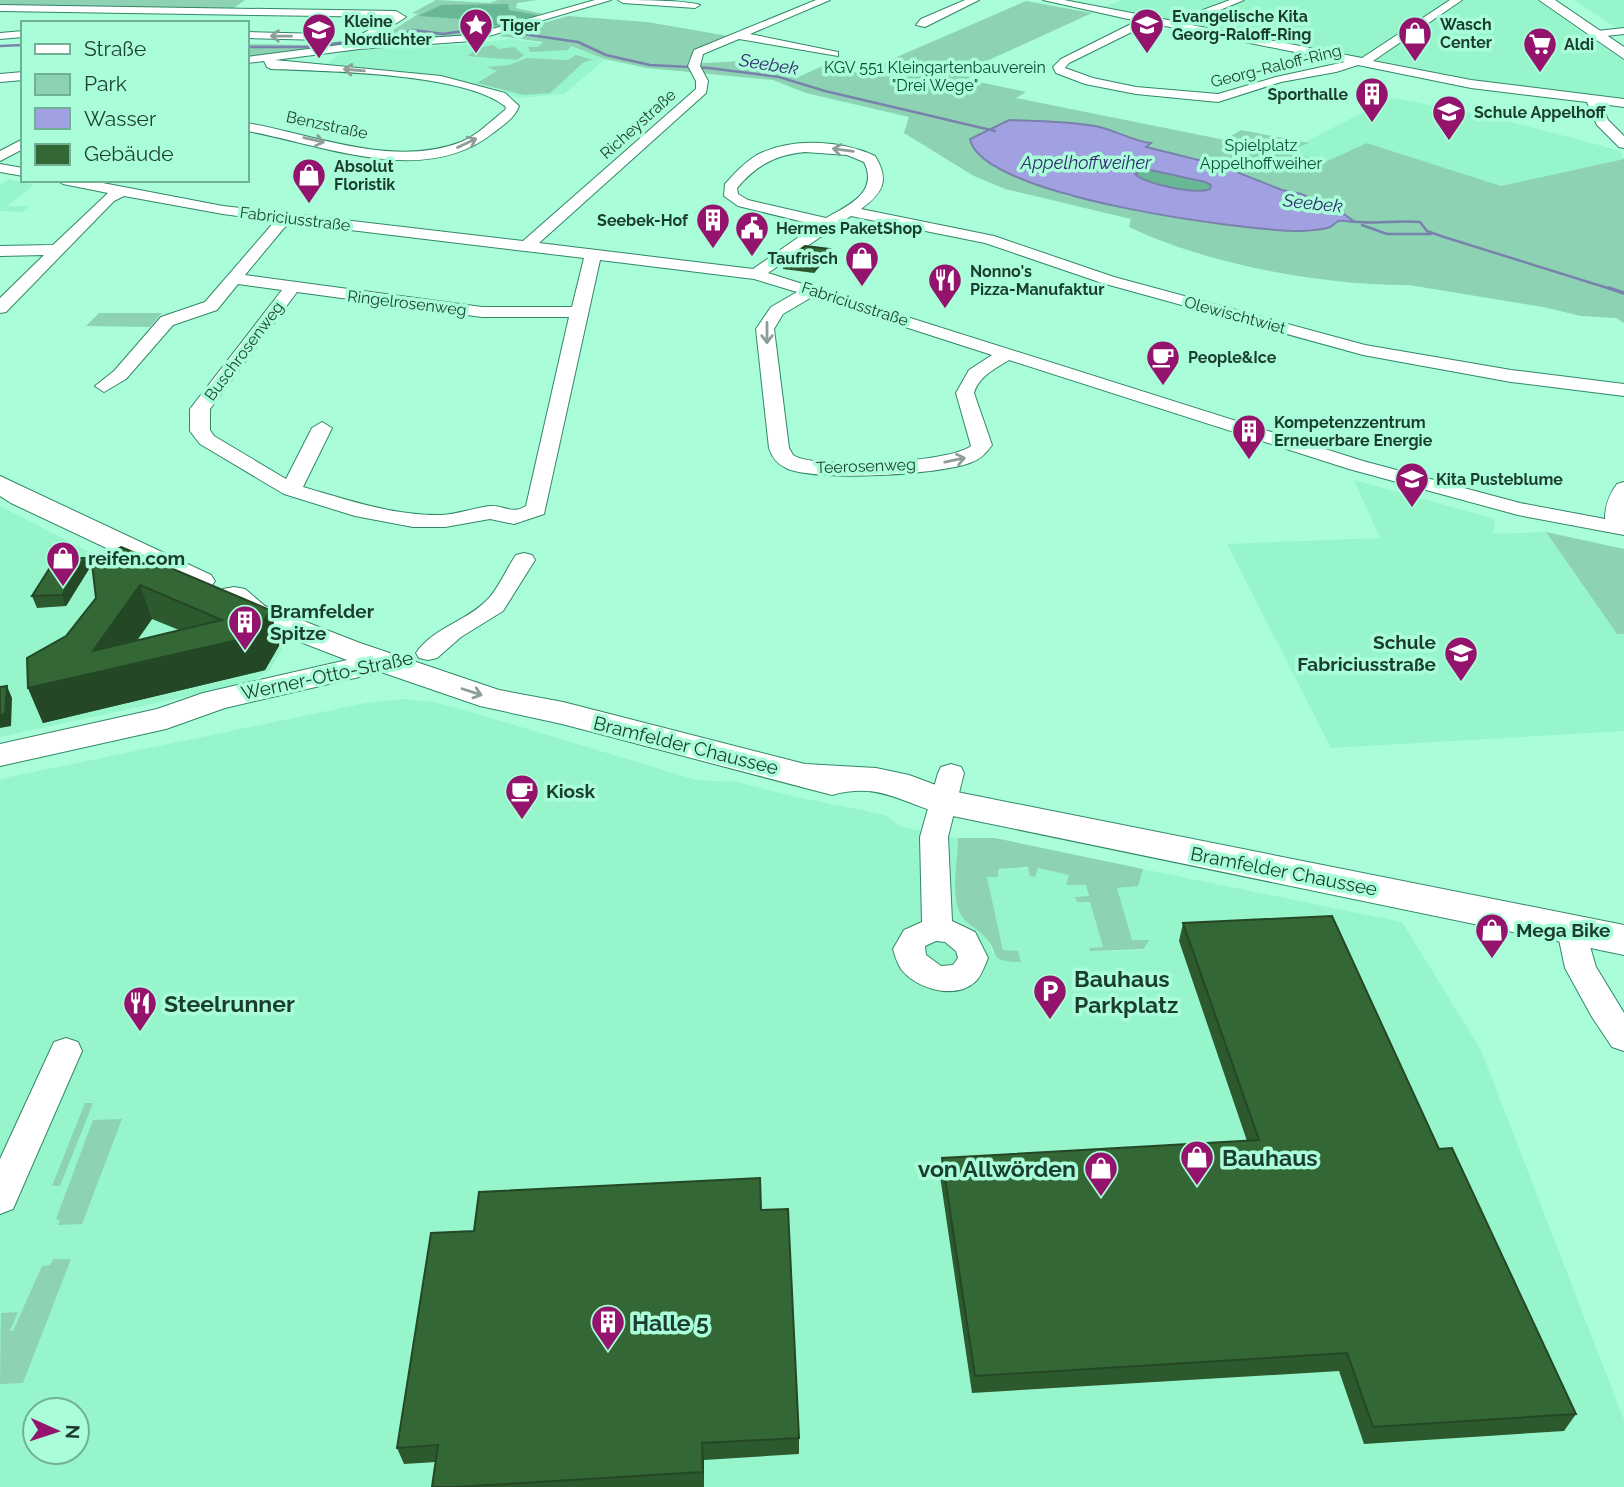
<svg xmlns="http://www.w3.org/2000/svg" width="1624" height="1487" font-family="Raleway,sans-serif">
  <rect width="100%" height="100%" fill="#a9fdd8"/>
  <path fill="#97f5cc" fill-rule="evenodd" d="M1122 0H1536L1624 61V99L1578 97 1487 82 1103 7Z
    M1574 0H1624V28L1615 27Z
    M509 39 569 46 605 59 564 94 518 98 503 90 482 86 325 65 345 51 473 44Z
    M1392 98 1487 116 1588 142 1620 151 1624 159 1501 186 1368 143 1326 162 1287 151Z
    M9 179 34 185 7 206H30L22 212 0 211V185Z
    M1354 480 1495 519 1493 534 1546 532 1617 634H1624V731L1331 748 1227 544 1380 538Z
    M0 506 169 593 286 642 270 670 249 683 0 737Z
    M402 699 433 702 465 710 696 780 738 782 787 795 885 815 901 827 958 838 957 891 970 925 988 939 993 954 1017 951 1003 950 987 876 997 869 1038 868 1069 875 1068 885H1086L1089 897 1075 898 1090 902 1103 947 1089 948 1091 951 1145 950 1147 940H1132L1117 888 1137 886 1143 869 1402 922 1481 1050 1624 1420V1487H0V779L366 703ZM35 1410H77V1452H35Z"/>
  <path fill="#8dd2b3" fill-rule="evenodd" d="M0 0H245L231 10 0 6Z
    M436 0 490 3 498 0H537L517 3 516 8 548 15 485 33 450 39 375 42 418 14 412 13Z
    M1026 1 1092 13 967 70 970 80 1026 92 1016 98 1225 140 1241 130 1309 143 1288 151 1325 162 1367 143 1501 186 1624 159V323L1616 318 1581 316 1543 307 1409 285C1323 286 1206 264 1129 227L1131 219 1005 189 974 176 904 133 909 117 806 93 773 80 647 68 605 59 571 46 568 50 530 52 528 47H538L543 42 499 36 568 16 647 22 728 36 695 49 687 64 742 61 798 77 823 66 860 73ZM1009 120C1043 122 1079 121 1113 130 1126 134 1135 144 1148 142L1146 147 1199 159 1282 190 1301 194 1335 208 1343 215 1341 221 1333 226 1302 231 1221 223 1067 196 995 168 970 139Z
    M354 42 349 47 247 58V44L313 45Z
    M493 45 499 49 514 47 524 55 517 60 467 56 478 48Z
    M576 55 593 60 584 62 550 93 524 95 477 83 497 71 487 67 509 65 527 58 568 60Z
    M99 313H162L150 327 86 326Z
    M1546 532 1624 549V634H1617Z
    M958 838H995L1143 869 1138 886 1117 888 1132 940H1149L1144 949 1090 951 1089 948 1103 947 1090 902H1077L1075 897 1089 896 1086 885H1066L1069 875 1038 868 1035 877 1030 876 1028 867 998 869V877H987L1003 950 1018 951 1021 962C985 962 1001 952 985 937 978 929 966 924 961 915 950 895 958 860 958 838Z
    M85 1103H93L60 1186H52Z
    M122 1119 82 1224 58 1225 60 1220 56 1219 93 1120Z
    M53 1259H71L23 1383 0 1384 1 1313 18 1312 10 1331H13L42 1266 50 1265Z"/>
  <path fill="#68b795" d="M508 4 509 10 538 15C520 21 492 33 475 20L418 16 441 5Z
    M1146 169 1205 182 1211 185 1210 189C1196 195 1145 184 1134 173Z"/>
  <path fill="#a1a0e1" stroke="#7982ac" stroke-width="2" fill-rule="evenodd" d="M1009 120C1038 121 1066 121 1095 126 1116 130 1132 141 1151 143L1146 147 1219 165 1282 190 1301 194 1335 208 1355 222C1351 222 1344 220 1339 221 1336 222 1334 225 1330 227 1323 230 1313 230 1304 231 1251 232 980 197 970 139ZM1146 169 1205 182 1211 185 1210 189C1196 195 1146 184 1135 174Z"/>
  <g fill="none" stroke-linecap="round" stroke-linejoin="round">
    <path stroke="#7982ac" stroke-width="2.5" d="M0 46 23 45
      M247 47H306L395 36 413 30 443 34 471 30 516 33 578 42 606 55 650 65 709 68 779 77 825 91 995 131
      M1350 221C1374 225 1395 220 1420 222L1427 231 1444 237 1614 290
      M1362 225 1387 234H1431"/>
    <path stroke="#7982ac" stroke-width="3.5" d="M1609 288 1624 293"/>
    <g stroke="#328767" stroke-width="2">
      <path id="minor" d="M595 0H611L472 41 359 49 275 60 441 76 505 93 519 106C515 118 503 125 493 133 424 188 324 145 247 131V123C315 135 393 168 461 142 478 135 491 121 505 110L506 107C467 73 325 71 271 69L267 67 264 61 247 63V57L355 43 360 35 393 17 0 11V5L396 11 406 17 367 42 471 35Z
        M618 0C638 0 685 0 700 5L695 8 623 3Z
        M816 0H830L750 34 838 52V56L739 39 703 54 700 66 708 81 706 93 539 243 753 269 816 225 738 206 724 196 725 184C735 173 745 162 757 155 791 137 842 140 875 156 890 180 883 193 861 209L994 236 1114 277 1365 345 1511 370 1624 384V396L1511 382 1363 355 1102 283 985 243 851 216 768 273 1363 461 1520 503 1605 519C1605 505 1609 495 1617 484L1624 482V535L1518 515 1349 469 1009 360C995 369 979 376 974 393L992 445C986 453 981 459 972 462 942 475 814 482 786 468 777 464 772 457 769 448L756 329 771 307 797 292 754 279 600 260 544 514 514 524 490 519 445 527H413L355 516 284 494 200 444 190 431V409L282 290 238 284 217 310 173 325 126 379 104 392 95 386 114 371 161 317 205 302 275 221 223 214 124 196 114 201 6 312 0 313V298L44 255 0 256V246L53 245 108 193 63 184 56 180H87L223 206 523 241 696 89V81L688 66 694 50ZM805 152 847 155 864 162C879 192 849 205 826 218L748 200 738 194 737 188C757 165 775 155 805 152ZM292 223 584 258 572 307H482L245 275 284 228ZM297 292 482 317H569L526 506C511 515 505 505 490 506 474 508 458 514 442 515 394 516 348 500 303 487L332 428 322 422 312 428 286 479 214 436 210 430V409ZM812 297 992 355 969 370 956 393 971 446C949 463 815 470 793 455L789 448 774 329 783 314Z
        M965 0H979L925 27 916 25 921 19Z
        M1043 0H1064L1173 21 1230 0H1244L1186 24 1362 58 1450 0H1462L1373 61 1471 80 1624 99V107L1601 104 1608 120 1624 136V148L1619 147 1597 125 1587 102 1471 88 1358 65 1336 72 1281 82 1218 102 1136 94 1085 84 1056 73 1053 67 1061 59 1137 21ZM1150 23 1345 62 1276 77 1218 94 1136 87 1093 78 1065 68 1069 63Z
        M1624 28V34L1597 37 1591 34 1597 31Z
        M23 31V37L0 39V33Z
        M247 32 323 34 329 37 323 40 247 38Z
        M23 72V80L0 82V74Z
        M23 139V149L0 161V151Z
        M0 164 23 168V176L0 172Z
        M524 553 532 555 535 560 503 611 461 637 437 658 428 660 419 658 416 653C433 628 465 622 486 601 498 590 506 569 516 555Z
        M951 764 961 767 964 773 948 837 952 921 975 932 988 958C985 965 981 977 975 982 955 1000 916 989 901 969 897 963 895 956 893 949L904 930 922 922 920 837 938 773 941 767ZM936 941 945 942 956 951 958 958 953 965 941 966 926 955 925 946Z
        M1572 919 1583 922 1596 967 1624 1013V1051L1612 1047 1592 1017 1565 968 1557 930 1561 922Z
        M66 1038 78 1042 82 1051 13 1209 0 1214V1159L54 1042Z"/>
    </g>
    <g stroke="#328767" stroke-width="2">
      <path id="major" d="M1539 0H1555L1624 47V59Z
        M0 476 211 575 215 581 211 587 200 590 189 587 11 503 0 496Z
        M234 587 245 589 265 606 360 643 499 690 563 702 805 764 876 768 909 775 952 791 1624 925V955L943 814C900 802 879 782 832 795L562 724 480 706 381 672 225 708 166 729 0 766V744L157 709 203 693 347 660 243 620 219 596 223 589Z"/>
    </g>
    <use href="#minor" fill="#fff" fill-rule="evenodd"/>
    <use href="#major" fill="#fff" fill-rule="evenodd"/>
  </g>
  <path fill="#2d592e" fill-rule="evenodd" d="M830 249V254L814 273 783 269V264Z
    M92 564 270 610 280 644 265 670 43 723 28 688 66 636 96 598ZM152 619 179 630 137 640Z
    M89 569 66 606 37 608 32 596Z
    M1183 923 1439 1149 1576 1414 1564 1431 1364 1444 1339 1371 972 1393 940 1176 942 1158 1247 1141 1179 941Z
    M762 1210 799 1438V1454L704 1460V1487H432L436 1462 404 1464 397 1448 474 1231Z"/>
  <path fill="#244826" d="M830 249V254L814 273V268Z
    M85 558 89 569 66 606 62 595Z
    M140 585 152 619 118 668 270 610 280 644 265 670 43 723 28 688 93 651Z
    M7 686 12 698 11 726 0 728V715Z
    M702 1443 704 1460V1487L703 1472Z"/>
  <path fill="#346736" stroke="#244826" stroke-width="2" fill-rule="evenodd" d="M805 246 830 249 814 268 783 264 789 257Z
    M121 547 270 610 255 636 28 688 27 658 66 636 96 598 92 564ZM140 585 222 620 93 651Z
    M56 558H85L62 595 32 596Z
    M7 686 5 714 0 715V687Z
    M1332 916 1439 1149 1452 1148 1576 1414 1373 1427 1347 1353 975 1376 942 1158 1259 1140 1183 923Z
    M760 1178 761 1210 788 1209 799 1438 702 1443 703 1472 455 1487H432L438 1445 397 1448 431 1233 474 1231 479 1192Z"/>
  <defs><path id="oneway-shaft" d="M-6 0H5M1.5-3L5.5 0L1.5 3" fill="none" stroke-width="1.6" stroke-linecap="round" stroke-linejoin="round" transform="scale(1.75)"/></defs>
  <g stroke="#8d9e97">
    <use href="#oneway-shaft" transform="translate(281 36) rotate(-179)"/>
    <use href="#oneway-shaft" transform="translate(354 70) rotate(-175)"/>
    <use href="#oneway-shaft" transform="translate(314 140) rotate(13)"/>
    <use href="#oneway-shaft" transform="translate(467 143) rotate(-25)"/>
    <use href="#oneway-shaft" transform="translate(843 150) rotate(-173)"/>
    <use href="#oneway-shaft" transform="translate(767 333) rotate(90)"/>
    <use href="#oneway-shaft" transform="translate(955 460) rotate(-12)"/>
    <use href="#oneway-shaft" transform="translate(472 692) rotate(18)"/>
  </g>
  <defs>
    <g id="sight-pin" transform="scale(1.75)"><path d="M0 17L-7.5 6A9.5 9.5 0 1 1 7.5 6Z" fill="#94136d" stroke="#a9fdd8"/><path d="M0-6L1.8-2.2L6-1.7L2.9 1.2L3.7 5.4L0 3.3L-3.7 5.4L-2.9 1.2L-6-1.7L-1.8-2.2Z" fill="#fff"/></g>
    <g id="school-pin" transform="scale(1.75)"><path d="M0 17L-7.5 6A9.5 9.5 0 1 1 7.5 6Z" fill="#94136d" stroke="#a9fdd8"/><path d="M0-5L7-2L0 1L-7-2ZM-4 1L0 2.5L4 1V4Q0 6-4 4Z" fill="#fff"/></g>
    <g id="shop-pin" transform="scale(1.75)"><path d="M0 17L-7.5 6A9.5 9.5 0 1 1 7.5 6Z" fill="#94136d" stroke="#a9fdd8"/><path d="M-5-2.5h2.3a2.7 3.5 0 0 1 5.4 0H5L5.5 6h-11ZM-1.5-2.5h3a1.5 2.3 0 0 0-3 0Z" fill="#fff"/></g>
    <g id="supermarket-pin" transform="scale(1.75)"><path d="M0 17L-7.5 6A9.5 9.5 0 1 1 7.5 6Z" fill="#94136d" stroke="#a9fdd8"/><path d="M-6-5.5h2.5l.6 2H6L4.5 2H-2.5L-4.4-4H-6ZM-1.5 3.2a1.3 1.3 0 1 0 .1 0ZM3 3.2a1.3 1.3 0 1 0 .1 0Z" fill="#fff"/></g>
    <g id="building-pin" transform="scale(1.75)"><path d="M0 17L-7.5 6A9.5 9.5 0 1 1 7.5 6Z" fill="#94136d" stroke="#a9fdd8"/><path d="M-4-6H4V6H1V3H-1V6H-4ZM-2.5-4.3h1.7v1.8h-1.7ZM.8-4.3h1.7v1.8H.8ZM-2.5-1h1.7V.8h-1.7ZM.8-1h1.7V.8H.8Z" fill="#fff"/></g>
    <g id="civic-pin" transform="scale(1.75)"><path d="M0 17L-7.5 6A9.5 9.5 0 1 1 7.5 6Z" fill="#94136d" stroke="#a9fdd8"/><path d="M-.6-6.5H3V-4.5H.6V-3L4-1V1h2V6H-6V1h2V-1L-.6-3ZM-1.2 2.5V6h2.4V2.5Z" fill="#fff"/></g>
    <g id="restaurant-pin" transform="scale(1.75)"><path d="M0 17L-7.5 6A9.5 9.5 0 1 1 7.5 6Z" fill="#94136d" stroke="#a9fdd8"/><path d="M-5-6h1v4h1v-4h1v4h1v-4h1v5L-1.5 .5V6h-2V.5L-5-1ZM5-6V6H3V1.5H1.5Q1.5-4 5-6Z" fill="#fff"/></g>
    <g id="cafe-pin" transform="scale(1.75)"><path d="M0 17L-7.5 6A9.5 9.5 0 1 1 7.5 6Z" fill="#94136d" stroke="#a9fdd8"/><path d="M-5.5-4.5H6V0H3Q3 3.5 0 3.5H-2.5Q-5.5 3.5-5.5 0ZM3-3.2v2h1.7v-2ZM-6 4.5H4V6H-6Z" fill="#fff"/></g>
    <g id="parking-pin" transform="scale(1.75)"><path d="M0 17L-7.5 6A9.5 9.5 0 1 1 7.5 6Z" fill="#94136d" stroke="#a9fdd8"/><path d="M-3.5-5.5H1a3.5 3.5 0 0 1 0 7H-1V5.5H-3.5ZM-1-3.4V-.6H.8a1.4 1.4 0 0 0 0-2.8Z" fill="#fff"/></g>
  </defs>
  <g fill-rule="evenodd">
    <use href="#sight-pin" x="476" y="25"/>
    <use href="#school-pin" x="1147" y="25"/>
    <use href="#school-pin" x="319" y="30"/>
    <use href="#shop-pin" x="1415" y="33"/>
    <use href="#supermarket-pin" x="1540" y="44"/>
    <use href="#building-pin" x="1372" y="94"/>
    <use href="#school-pin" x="1449" y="112"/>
    <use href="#shop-pin" x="309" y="175"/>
    <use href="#building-pin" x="713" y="220"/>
    <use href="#civic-pin" x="752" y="228"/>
    <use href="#shop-pin" x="862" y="258"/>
    <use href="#restaurant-pin" x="945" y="280"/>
    <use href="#cafe-pin" x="1163" y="357"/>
    <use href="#building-pin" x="1249" y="431"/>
    <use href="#school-pin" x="1412" y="479"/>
    <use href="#shop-pin" x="63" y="558"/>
    <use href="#building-pin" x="245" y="622"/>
    <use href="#school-pin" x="1461" y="653"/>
    <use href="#cafe-pin" x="522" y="791"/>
    <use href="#shop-pin" x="1492" y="930"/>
    <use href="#parking-pin" x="1050" y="991"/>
    <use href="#restaurant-pin" x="140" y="1003"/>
    <use href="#shop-pin" x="1197" y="1157"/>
    <use href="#shop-pin" x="1101" y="1168"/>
    <use href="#building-pin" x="608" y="1322"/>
  </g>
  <g text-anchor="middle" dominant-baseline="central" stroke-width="7" stroke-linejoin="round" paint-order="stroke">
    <g font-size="16" font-weight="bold" fill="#1b3d2f" stroke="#a9fdd8" text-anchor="start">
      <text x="1172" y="16">Evangelische Kita<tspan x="1172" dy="18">Georg-Raloff-Ring</tspan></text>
      <text x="344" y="21">Kleine<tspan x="344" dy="18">Nordlichter</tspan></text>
      <text x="1440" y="24">Wasch<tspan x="1440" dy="18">Center</tspan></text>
      <text x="500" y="25">Tiger</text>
      <text x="1564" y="44">Aldi</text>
      <text x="1348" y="94" text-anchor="end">Sporthalle</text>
      <text x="1474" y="112">Schule Appelhoff</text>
      <text x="334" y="166">Absolut<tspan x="334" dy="18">Floristik</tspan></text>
      <text x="688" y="220" text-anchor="end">Seebek-Hof</text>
      <text x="776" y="228">Hermes PaketShop</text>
      <text x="838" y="258" text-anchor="end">Taufrisch</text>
      <text x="970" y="271">Nonno's<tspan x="970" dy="18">Pizza-Manufaktur</tspan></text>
      <text x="1188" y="357">People&amp;Ice</text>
      <text x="1274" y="422">Kompetenzzentrum<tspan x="1274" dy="18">Erneuerbare Energie</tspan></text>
      <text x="1436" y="479">Kita Pusteblume</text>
    </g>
    <g font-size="16" fill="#1b3d2f" stroke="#a9fdd8">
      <text transform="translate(1276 66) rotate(-14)">Georg-Raloff-Ring</text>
      <text transform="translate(638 124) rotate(-42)">Richeystraße</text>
      <text transform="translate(327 125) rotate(12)">Benzstraße</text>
      <text transform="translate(295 219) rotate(7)">Fabriciusstraße</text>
      <text transform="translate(407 303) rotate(7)">Ringelrosenweg</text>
      <text transform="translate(855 304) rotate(18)">Fabriciusstraße</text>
      <text transform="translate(1235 315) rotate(15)">Olewischtwiet</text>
      <text transform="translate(244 351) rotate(-53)">Buschrosenweg</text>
      <text transform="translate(866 466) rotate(-2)">Teerosenweg</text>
    </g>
    <g font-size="16" fill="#0b4e37" stroke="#a9fdd8">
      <text x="935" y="67">KGV 551 Kleingartenbauverein<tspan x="935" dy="18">"Drei Wege"</tspan></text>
      <text x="1261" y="145">Spielplatz<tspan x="1261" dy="18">Appelhoffweiher</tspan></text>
    </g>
    <g font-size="18" font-style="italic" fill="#352975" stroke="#a9fdd8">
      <text transform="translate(769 64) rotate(9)">Seebek</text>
      <text x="1086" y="162">Appelhoffweiher</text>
      <text transform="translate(1313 203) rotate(6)">Seebek</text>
    </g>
    <g font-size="19" font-weight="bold" fill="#1b3d2f" stroke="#a9fdd8" text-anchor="start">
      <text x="88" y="558">reifen.com</text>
      <text x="270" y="611">Bramfelder<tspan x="270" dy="22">Spitze</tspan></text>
      <text x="1436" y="642" text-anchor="end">Schule<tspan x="1436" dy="22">Fabriciusstraße</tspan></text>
      <text x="546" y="791">Kiosk</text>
      <text x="1516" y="930">Mega Bike</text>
    </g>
    <g font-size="19" fill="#1b3d2f" stroke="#a9fdd8">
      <text transform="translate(327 675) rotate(-12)">Werner-Otto-Straße</text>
      <text transform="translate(686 745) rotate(14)">Bramfelder Chaussee</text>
      <text transform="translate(1284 871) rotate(11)">Bramfelder Chaussee</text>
    </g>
    <g font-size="23" font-weight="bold" fill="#1b3d2f" stroke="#a9fdd8" text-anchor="start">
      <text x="1074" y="978">Bauhaus<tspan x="1074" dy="26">Parkplatz</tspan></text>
      <text x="164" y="1003">Steelrunner</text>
      <text x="1222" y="1157">Bauhaus</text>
      <text x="1076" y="1168" text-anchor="end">von Allwörden</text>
      <text x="632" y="1322">Halle 5</text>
    </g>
  </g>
  <rect x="21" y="21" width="228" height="161" fill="#a9fdd8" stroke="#70b094" stroke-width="2"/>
  <rect x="35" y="44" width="35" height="10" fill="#ffffff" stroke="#70b094" stroke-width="2"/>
  <text x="84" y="56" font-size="21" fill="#1b3d2f">Straße</text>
  <rect x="35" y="74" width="35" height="21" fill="#8dd2b3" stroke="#70b094" stroke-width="2"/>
  <text x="84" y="91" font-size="21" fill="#1b3d2f">Park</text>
  <rect x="35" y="108" width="35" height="21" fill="#a1a0e1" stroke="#70b094" stroke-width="2"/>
  <text x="84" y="126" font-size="21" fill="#1b3d2f">Wasser</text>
  <rect x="35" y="144" width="35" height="21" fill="#346736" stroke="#70b094" stroke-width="2"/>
  <text x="84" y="161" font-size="21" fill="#1b3d2f">Gebäude</text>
  <g transform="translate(56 1431) rotate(93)"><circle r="33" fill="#a9fdd8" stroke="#70b094" stroke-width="2"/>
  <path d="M0-5L12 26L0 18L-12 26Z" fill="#94136d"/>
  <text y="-10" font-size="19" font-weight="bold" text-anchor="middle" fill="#1b3d2f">N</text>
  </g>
</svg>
